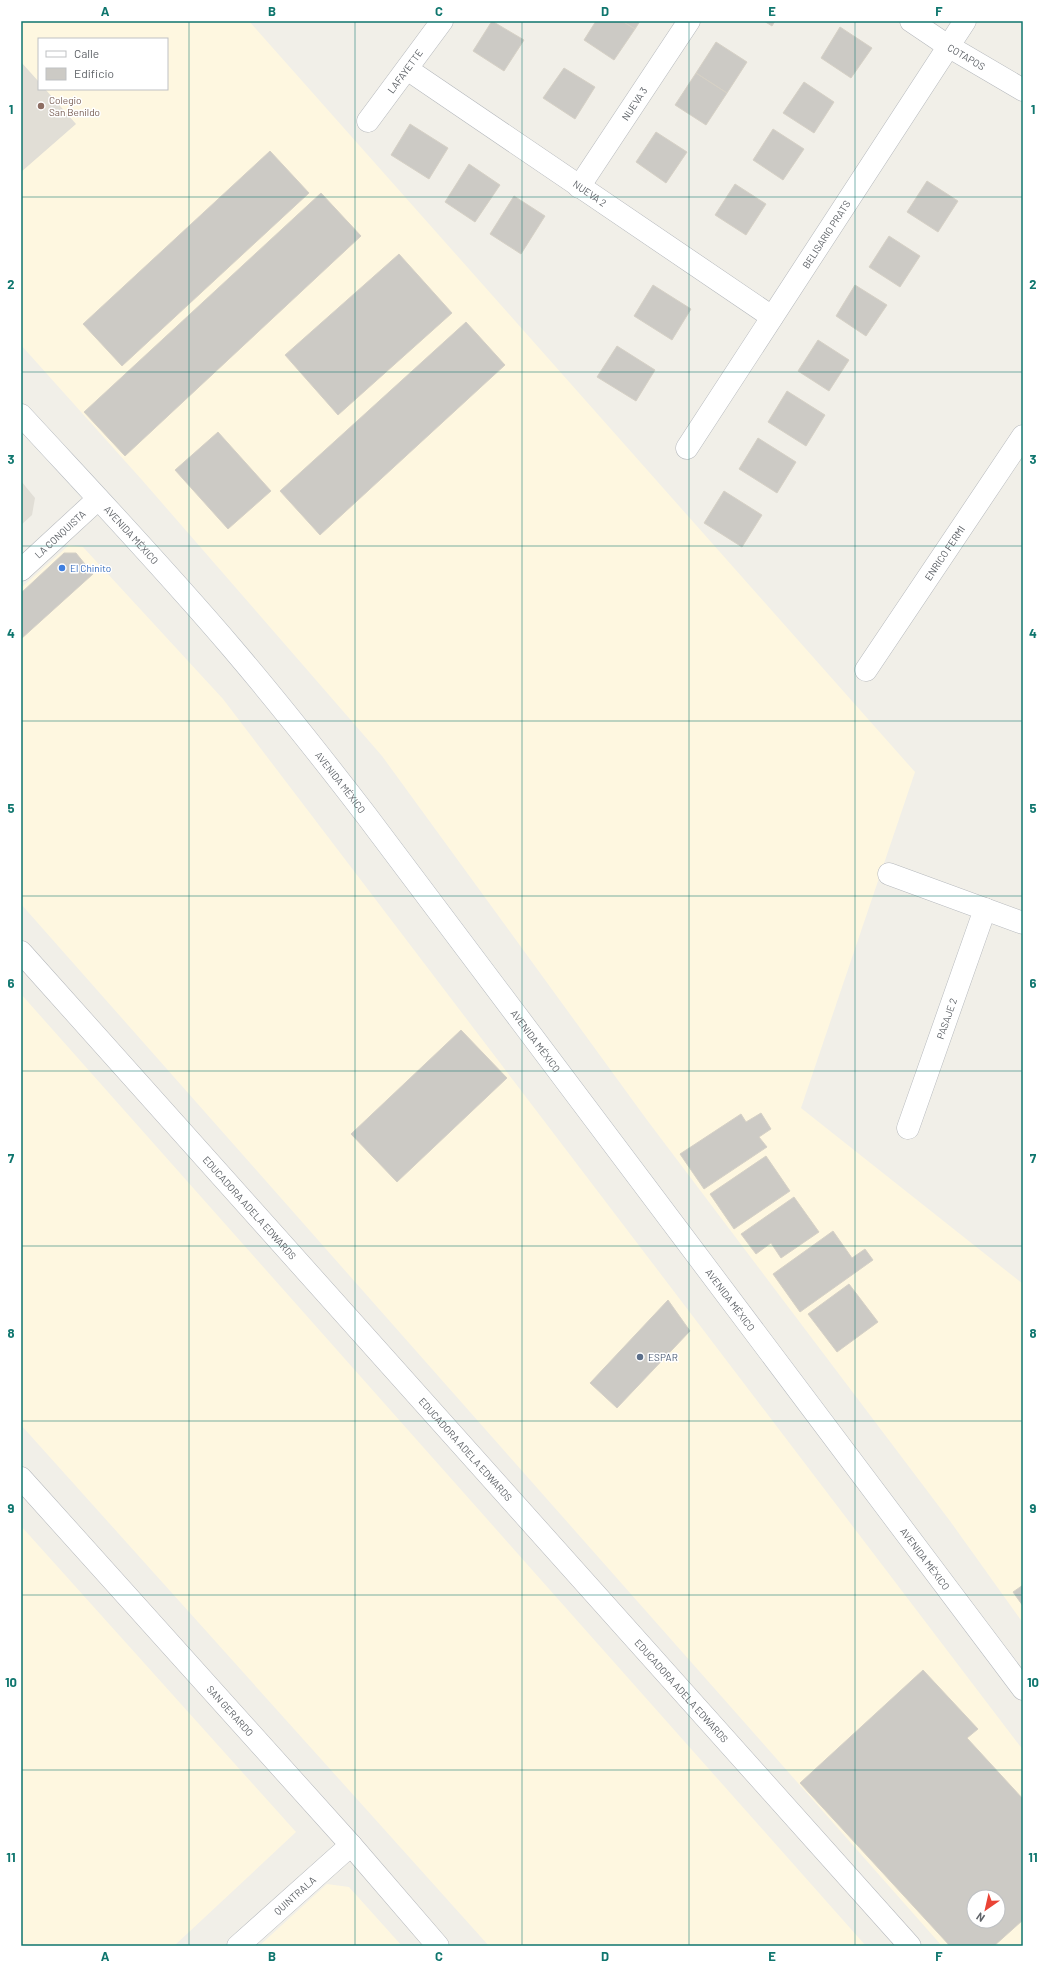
<svg xmlns="http://www.w3.org/2000/svg" width="1044" height="1967" font-family="Barlow,sans-serif">
  <rect width="100%" height="100%" fill="#f1efe8"/>
  <path fill="#fef7e0" fill-rule="evenodd" d="M21 21H249L915 772 801 1108 1023 1284V1623L950 1521 647 1120 382 756 142 480 21 345ZM39 39H167V89H39Z
    M69 545 83 547 223 699 1023 1750V1946H942L21 904V588ZM974 1897H998V1921H974Z
    M21 994 866 1946H489L21 1425Z
    M21 1526 296 1832 174 1946H21Z
    M327 1884 349 1887 402 1946H259Z"/>
  <path fill="#e1ded6" d="M21 62 39 82V89H45L76 124 21 172Z
    M21 481 35 498 32 515 21 525Z"/>
  <path fill="#cccac5" stroke="#d6d1c6" fill-rule="evenodd" d="M492 21 524 40 504 71 473 51Z
    M596 21H622L635 29 614 60 584 40Z
    M622 21H640L635 29Z
    M764 21H775L772 26Z
    M840 27 872 48 851 78 821 58Z
    M716 42 747 62 727 93 696 73Z
    M564 68 595 87 575 119 543 98Z
    M696 73 727 93 706 125 675 105Z
    M804 82 834 102 814 133 783 113Z
    M410 124 448 148 429 179 391 155Z
    M773 129 804 149 783 180 753 160Z
    M656 132 687 152 666 183 636 162Z
    M270 151 309 193 122 366 83 324Z
    M469 164 500 185 475 222 445 202Z
    M927 181 958 201 938 232 907 212Z
    M735 184 766 204 746 235 715 215Z
    M321 193 361 236 125 456 84 412Z
    M514 196 545 216 521 254 490 234Z
    M889 236 920 256 900 287 869 267Z
    M399 254 452 313 338 415 285 355Z
    M653 285 691 309 672 340 634 316Z
    M855 285 887 305 866 336 836 316Z
    M466 322 505 365 320 535 280 491Z
    M818 340 849 360 829 391 798 371Z
    M617 346 655 370 636 401 597 377Z
    M787 391 825 415 806 446 768 422Z
    M218 432 271 491 228 529 175 470Z
    M758 438 796 462 777 493 739 469Z
    M724 491 762 515 742 547 704 523Z
    M64 553H76L93 574 21 639V593Z
    M461 1030 507 1078 397 1182 351 1134Z
    M761 1113 771 1129 759 1137 767 1147 704 1189 680 1154 741 1114 746 1122Z
    M766 1156 790 1191 734 1229 710 1194Z
    M794 1197 819 1232 781 1258 771 1243 756 1254 741 1234Z
    M833 1231 852 1258 865 1249 873 1260 800 1312 773 1274Z
    M849 1284 878 1322 837 1352 808 1314Z
    M668 1300 690 1331 617 1408 590 1383Z
    M1023 1585V1606L1013 1592Z
    M923 1670 978 1729 967 1738 1023 1799V1920L994 1946H950L800 1783ZM974 1897H998V1921H974Z"/>
  <g fill="none" stroke-linecap="round" stroke-linejoin="round">
    <g stroke="#b5b8bc" stroke-width="23">
      <g id="street">
        <path id="s1" d="M911 21 948 46 1023 90"/>
        <path id="s2" d="M407 69 772 317"/>
        <path id="s3" d="M368 121 442 21"/>
        <path id="s4" d="M579 187 689 21"/>
        <path id="s5" d="M687 448 965 21"/>
        <path id="s6" d="M21 570 98 499"/>
        <path id="s7" d="M866 670 1023 436"/>
        <path d="M889 874 1023 923"/>
        <path id="s8" d="M21 952 910 1946"/>
        <path id="s9" d="M908 1128 985 909"/>
        <path id="s10" d="M21 1478 351 1845 438 1946"/>
        <path id="s11" d="M238 1946 351 1845"/>
      </g>
    </g>
    <g stroke="#b6babf" stroke-width="23">
      <g id="secondary">
        <path id="s12" d="M21 415C92 492 164 568 232 648 278 702 323 759 366 815L1023 1689"/>
      </g>
    </g>
    <use href="#street" stroke="#fff" stroke-width="22"/>
    <use href="#secondary" stroke="#fff" stroke-width="22"/>
  </g>
  <path fill="none" stroke="#0f766e" stroke-width="1" stroke-opacity="0.55" d="M189 21V1946M355 21V1946M522 21V1946M689 21V1946M855 21V1946M21 197H1023M21 372H1023M21 546H1023M21 721H1023M21 896H1023M21 1071H1023M21 1246H1023M21 1421H1023M21 1595H1023M21 1770H1023"/>
  <circle fill="#8d6e63" stroke="#fff" stroke-width="1.5" cx="41" cy="106" r="4"/>
  <circle fill="#3f7fe0" stroke="#fff" stroke-width="1.5" cx="62" cy="568" r="4"/>
  <circle fill="#5c6f8a" stroke="#fff" stroke-width="1.5" cx="640" cy="1357" r="4"/>
  <g text-anchor="middle" dominant-baseline="central" stroke-width="3" stroke-linejoin="round" paint-order="stroke">
    <g font-size="10" fill="#5f6368" stroke="#fff">
      <text stroke="none"><textPath href="#s1" startOffset="66">COTAPOS</textPath></text>
      <text stroke="none"><textPath href="#s3" startOffset="62">LAFAYETTE</textPath></text>
      <text stroke="none"><textPath href="#s4" startOffset="100">NUEVA 3</textPath></text>
      <text stroke="none"><textPath href="#s2" startOffset="221">NUEVA 2</textPath></text>
      <text stroke="none"><textPath href="#s5" startOffset="255">BELISARIO PRATS</textPath></text>
      <text stroke="none"><textPath href="#s6" startOffset="53">LA CONQUISTA</textPath></text>
      <text stroke="none"><textPath href="#s12" startOffset="163">AVENIDA MÉXICO</textPath></text>
      <text stroke="none"><textPath href="#s7" startOffset="141">ENRICO FERMI</textPath></text>
      <text stroke="none"><textPath href="#s12" startOffset="487">AVENIDA MÉXICO</textPath></text>
      <text stroke="none"><textPath href="#s9" startOffset="116">PASAJE 2</textPath></text>
      <text stroke="none"><textPath href="#s12" startOffset="811">AVENIDA MÉXICO</textPath></text>
      <text stroke="none"><textPath href="#s8" startOffset="343">EDUCADORA ADELA EDWARDS</textPath></text>
      <text stroke="none"><textPath href="#s12" startOffset="1135">AVENIDA MÉXICO</textPath></text>
      <text stroke="none"><textPath href="#s8" startOffset="667">EDUCADORA ADELA EDWARDS</textPath></text>
      <text stroke="none"><textPath href="#s12" startOffset="1459">AVENIDA MÉXICO</textPath></text>
      <text stroke="none"><textPath href="#s8" startOffset="991">EDUCADORA ADELA EDWARDS</textPath></text>
      <text stroke="none"><textPath href="#s10" startOffset="313">SAN GERARDO</textPath></text>
      <text stroke="none"><textPath href="#s11" startOffset="76">QUINTRALA</textPath></text>
    </g>
    <g font-size="10" fill="#785e54" stroke="#fff" text-anchor="start">
      <text x="49" y="100">Colegio<tspan x="49" dy="12">San Benildo</tspan></text>
    </g>
    <g font-size="10" fill="#366cbe" stroke="#fff" text-anchor="start">
      <text x="70" y="568">El Chinito</text>
    </g>
    <g font-size="10" fill="#4e5e75" stroke="#fff" text-anchor="start">
      <text x="648" y="1357">ESPAR</text>
    </g>
  </g>
  <rect width="1044" height="1967" fill="none" stroke="#ffffff" stroke-width="44"/>
  <rect x="38" y="38" width="130" height="52" fill="#ffffff" stroke="#bfc1c3"/>
  <rect x="46" y="51" width="20" height="6" fill="#ffffff" stroke="#bfc1c3"/>
  <text x="74" y="58" font-size="12" fill="#5f6368">Calle</text>
  <rect x="46" y="68" width="20" height="12" fill="#cccac5" stroke="#bfc1c3"/>
  <text x="74" y="78" font-size="12" fill="#5f6368">Edificio</text>
  <g transform="translate(986 1909) rotate(214)"><circle r="19" fill="#ffffff" stroke="#bfc1c3"/>
  <path d="M0-3L7 15L0 10L-7 15Z" fill="#ea4335"/>
  <text y="-6" font-size="11" font-weight="bold" text-anchor="middle" fill="#5f6368">N</text>
  </g>
  <rect x="22" y="22" width="1000" height="1923" fill="none" stroke="#0f766e" stroke-width="1.5"/>
  <g font-size="13" text-anchor="middle" font-weight="bold" fill="#0f766e">
    <text x="105" y="16">A</text>
    <text x="272" y="16">B</text>
    <text x="439" y="16">C</text>
    <text x="605" y="16">D</text>
    <text x="772" y="16">E</text>
    <text x="939" y="16">F</text>
    <text x="11" y="114">1</text>
    <text x="1033" y="114">1</text>
    <text x="11" y="289">2</text>
    <text x="1033" y="289">2</text>
    <text x="11" y="464">3</text>
    <text x="1033" y="464">3</text>
    <text x="11" y="638">4</text>
    <text x="1033" y="638">4</text>
    <text x="11" y="813">5</text>
    <text x="1033" y="813">5</text>
    <text x="11" y="988">6</text>
    <text x="1033" y="988">6</text>
    <text x="11" y="1163">7</text>
    <text x="1033" y="1163">7</text>
    <text x="11" y="1338">8</text>
    <text x="1033" y="1338">8</text>
    <text x="11" y="1513">9</text>
    <text x="1033" y="1513">9</text>
    <text x="11" y="1687">10</text>
    <text x="1033" y="1687">10</text>
    <text x="11" y="1862">11</text>
    <text x="1033" y="1862">11</text>
    <text x="105" y="1961">A</text>
    <text x="272" y="1961">B</text>
    <text x="439" y="1961">C</text>
    <text x="605" y="1961">D</text>
    <text x="772" y="1961">E</text>
    <text x="939" y="1961">F</text>
  </g>
</svg>
